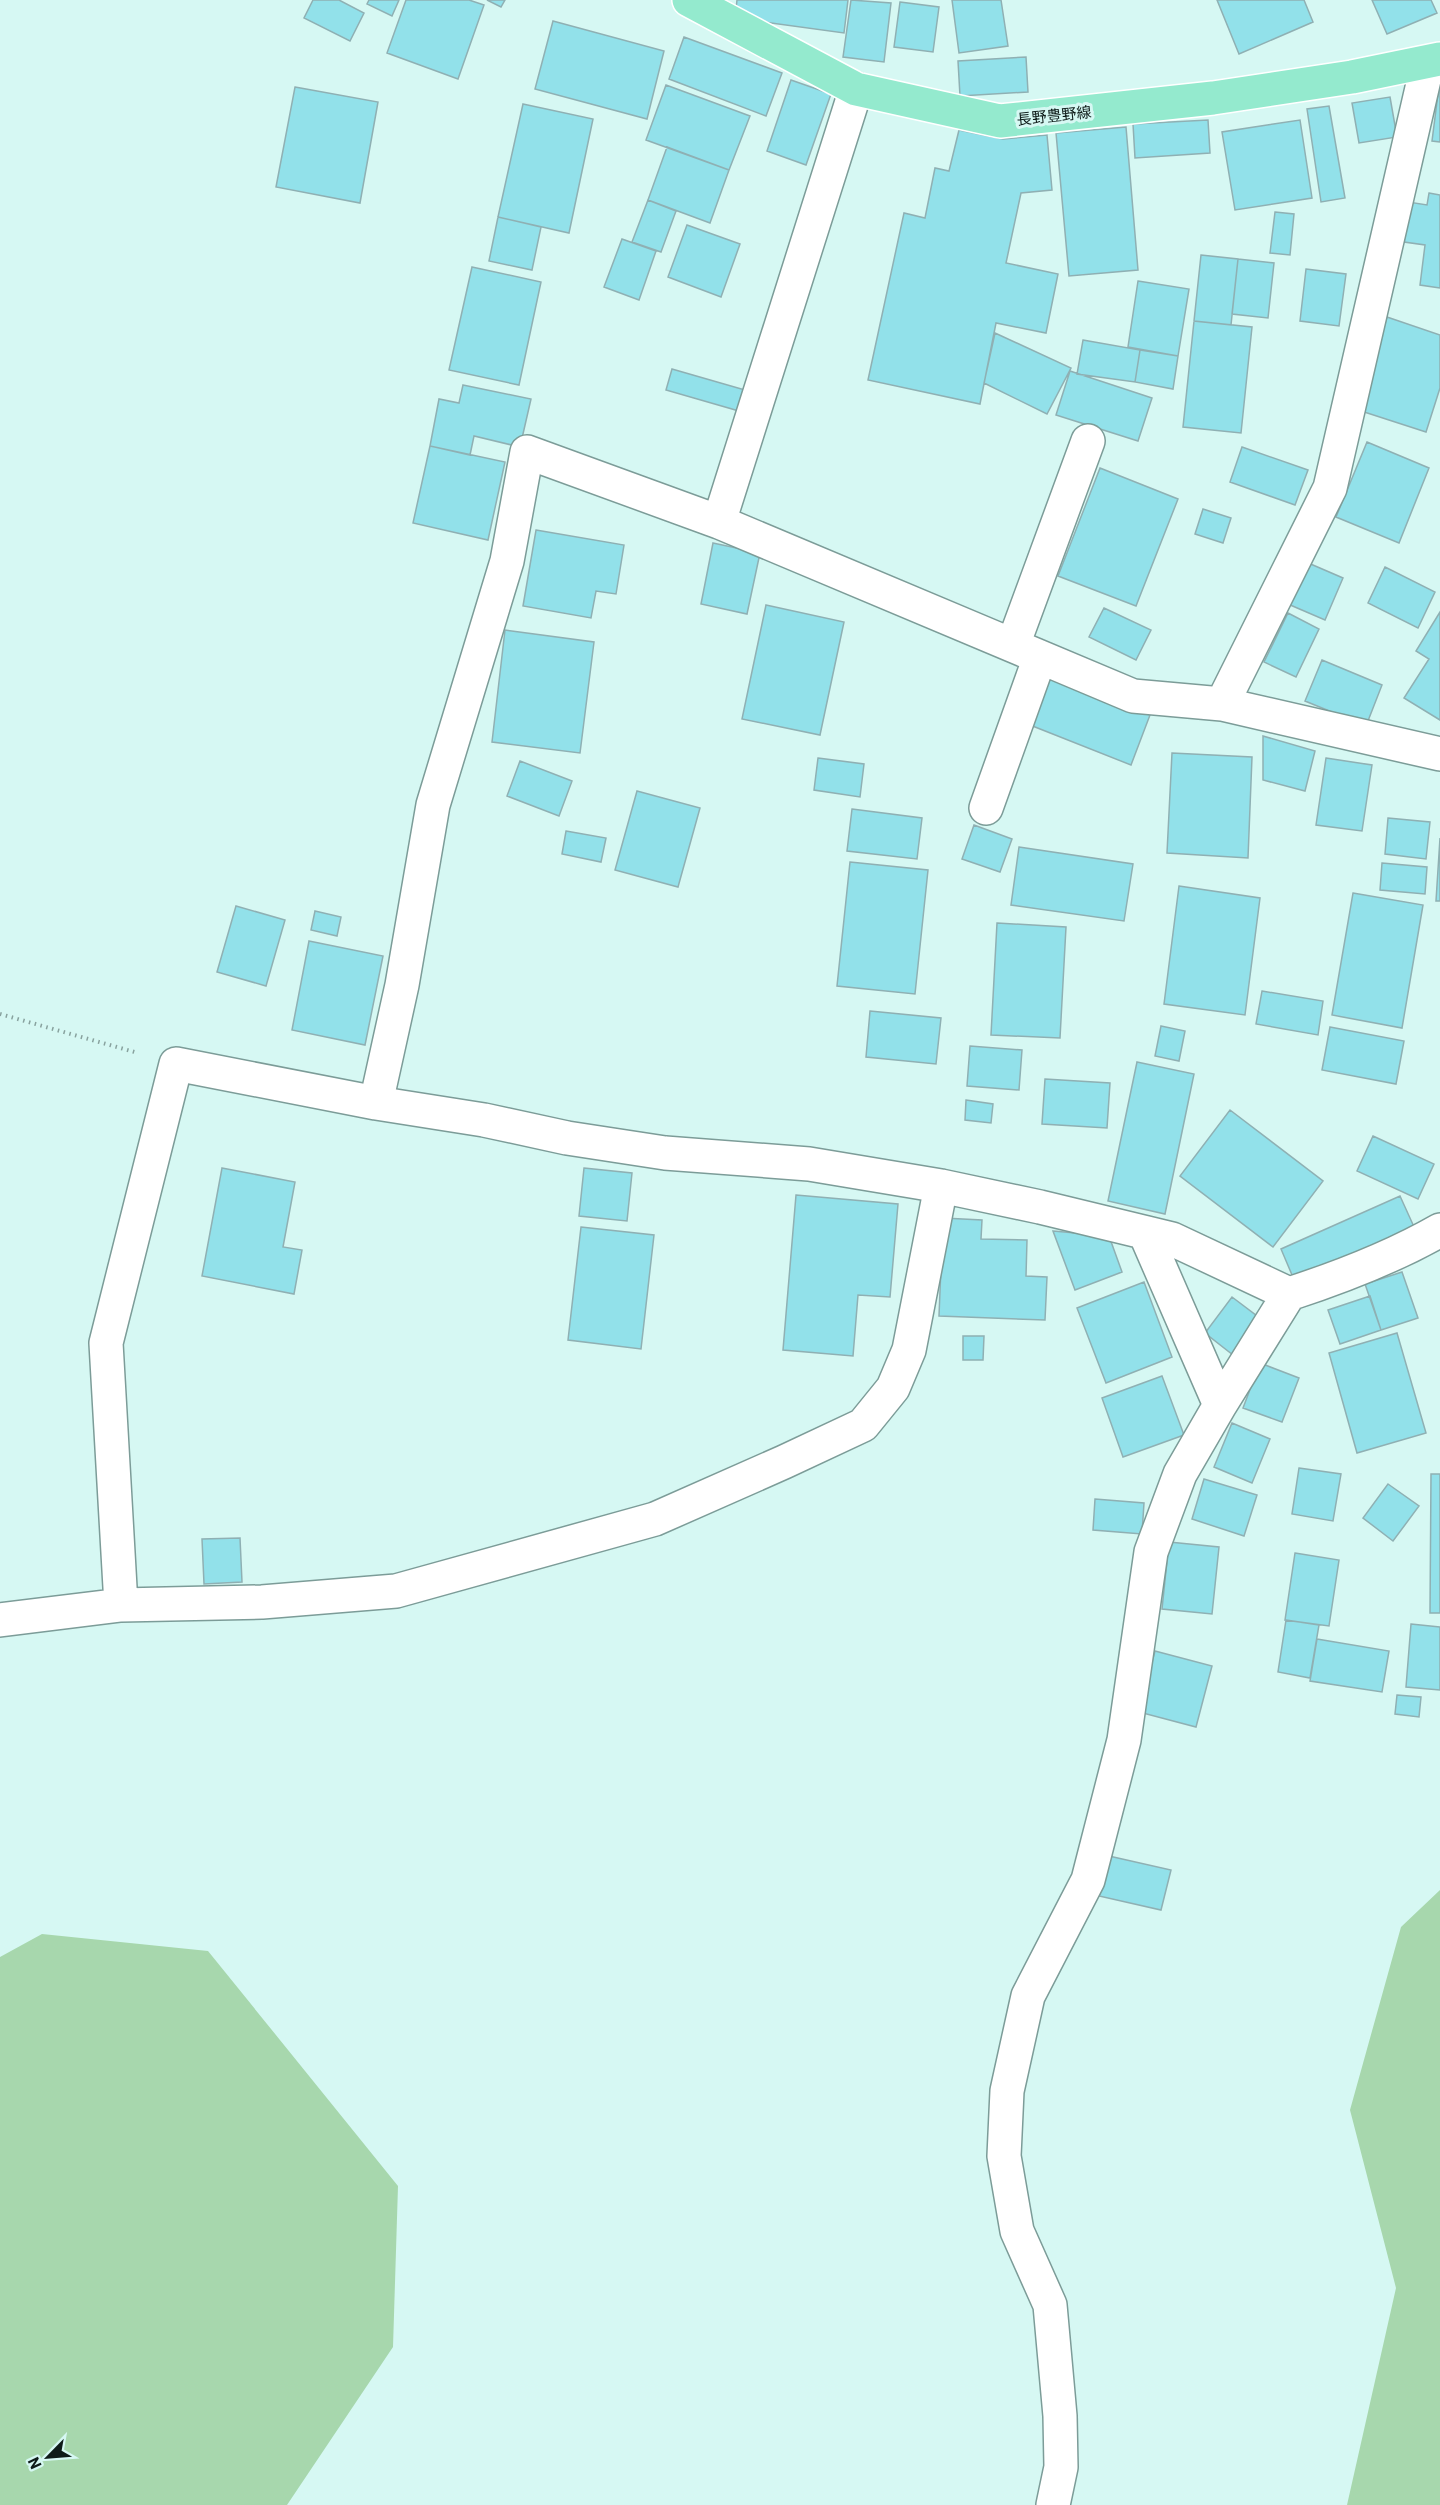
<svg xmlns="http://www.w3.org/2000/svg" width="1440" height="2505" font-family="Barlow,'Noto Sans JP',sans-serif">
  <rect width="100%" height="100%" fill="#d6f8f3"/>
  <path fill="#a7d7ad" d="M1440 1890V2505H1347L1396 2288 1350 2110 1401 1927Z
    M42 1934 208 1951 398 2186 393 2347 287 2505H0V1957Z"/>
  <path fill="#92e1ea" stroke="#8fb0b3" stroke-width="1.5" d="M313 0H339L364 13 350 41 304 18Z
    M369 0H399L392 16 367 4Z
    M406 0H469L484 5 458 79 387 53Z
    M487 0H505L501 7Z
    M737 0H848L844 33 735 18Z
    M851 0 891 3 884 62 843 57Z
    M952 0H1001L1008 46 959 53Z
    M1217 0H1304L1313 22 1239 54Z
    M1372 0H1431L1437 13 1387 34Z
    M900 2 939 7 933 52 894 47Z
    M553 21 664 51 647 119 535 89Z
    M684 37 782 73 766 116 669 79Z
    M1026 57 1028 92 960 96 958 61Z
    M791 80 831 94 806 165 767 151Z
    M666 85 750 116 729 170 646 140Z
    M1439 86H1440V142L1432 141Z
    M295 87 378 102 360 203 276 187Z
    M1390 97 1397 137 1359 143 1352 103Z
    M523 104 593 119 569 233 498 217Z
    M1329 106 1345 198 1321 202 1307 109Z
    M1208 120 1210 153 1135 158 1133 124Z
    M1300 120 1312 198 1235 210 1222 132Z
    M1126 127 1138 270 1069 276 1056 133Z
    M959 130 1003 139 1047 135 1052 190 1021 193 1006 263 1058 274 1046 333 996 323 980 404 868 380 904 213 925 218 935 168 949 171Z
    M667 147 729 170 710 223 648 200Z
    M1429 193 1440 195V288L1420 285 1425 245 1397 241 1402 201 1427 205Z
    M648 200 676 211 661 252 632 242Z
    M1275 212 1294 214 1290 255 1270 253Z
    M498 217 541 227 532 270 489 261Z
    M687 225 740 244 721 297 668 277Z
    M622 239 656 251 639 300 604 287Z
    M1201 255 1238 259 1231 325 1194 321Z
    M1238 259 1274 263 1268 318 1232 314Z
    M472 267 541 282 519 385 449 370Z
    M1306 269 1346 274 1339 326 1300 321Z
    M1138 281 1189 289 1178 356 1128 347Z
    M1387 317 1440 335V388L1426 432 1358 410Z
    M1194 321 1252 327 1241 433 1183 427Z
    M995 333 1071 368 1047 414 984 383Z
    M1083 340 1140 350 1135 382 1077 374Z
    M1140 350 1178 356 1173 389 1135 382Z
    M672 369 745 390 739 411 666 390Z
    M1070 371 1152 398 1138 441 1056 415Z
    M463 385 531 399 520 447 474 436 470 455 430 446 439 399 459 403Z
    M1367 442 1429 468 1399 543 1336 517Z
    M430 446 505 462 488 540 413 523Z
    M1242 447 1308 470 1295 505 1230 482Z
    M1100 468 1178 499 1136 606 1058 576Z
    M1203 509 1231 518 1223 543 1195 534Z
    M536 530 624 545 616 594 596 591 591 618 523 606Z
    M713 543 760 553 747 614 701 604Z
    M1299 559 1343 578 1325 620 1281 601Z
    M1385 567 1435 592 1418 628 1368 603Z
    M766 605 844 622 820 735 742 719Z
    M1104 608 1151 630 1136 660 1089 637Z
    M1440 612V720L1404 698 1429 659 1416 651Z
    M1288 613 1319 629 1296 677 1264 662Z
    M505 630 594 642 580 753 492 742Z
    M1322 660 1382 685 1366 726 1305 701Z
    M1050 675 1150 715 1131 765 1030 725Z
    M1263 736 1315 751 1305 791 1263 780Z
    M1172 753 1252 757 1248 858 1167 853Z
    M818 758 864 764 860 797 814 790Z
    M1326 758 1372 765 1362 831 1316 825Z
    M520 761 572 781 559 816 507 796Z
    M637 791 700 808 678 887 615 870Z
    M852 809 922 818 917 859 847 851Z
    M1388 818 1430 822 1426 859 1385 854Z
    M974 825 1012 839 1000 872 962 859Z
    M566 831 606 838 601 862 562 854Z
    M1440 838V901H1436Z
    M1019 847 1133 864 1124 921 1011 905Z
    M850 862 928 870 915 994 837 986Z
    M1382 863 1427 867 1425 894 1380 890Z
    M1179 886 1260 898 1245 1015 1164 1004Z
    M1353 893 1423 905 1402 1028 1332 1015Z
    M236 906 285 920 266 986 217 972Z
    M315 911 341 917 337 936 311 930Z
    M997 923 1066 927 1060 1038 991 1035Z
    M309 941 383 956 365 1045 292 1030Z
    M1262 991 1323 1001 1318 1035 1256 1024Z
    M870 1011 941 1018 936 1064 866 1057Z
    M1161 1026 1185 1031 1179 1061 1155 1056Z
    M1330 1027 1404 1041 1396 1084 1322 1070Z
    M970 1046 1022 1050 1019 1090 967 1086Z
    M1137 1062 1194 1074 1165 1214 1108 1201Z
    M1045 1079 1110 1083 1107 1128 1042 1124Z
    M966 1100 993 1104 991 1123 965 1120Z
    M1230 1110 1323 1181 1273 1247 1180 1176Z
    M1373 1136 1434 1164 1418 1199 1357 1171Z
    M222 1168 295 1182 283 1247 302 1250 294 1294 202 1276Z
    M584 1168 632 1173 627 1221 579 1216Z
    M796 1195 898 1204 890 1297 858 1295 853 1356 783 1350Z
    M1400 1196 1415 1229 1295 1282 1281 1249Z
    M943 1218 982 1220 981 1239 1027 1240 1026 1276 1047 1277 1045 1320 939 1316Z
    M581 1227 654 1235 641 1349 568 1340Z
    M1053 1231 1109 1236 1122 1272 1075 1290Z
    M1402 1272 1418 1318 1381 1330 1365 1284Z
    M1144 1282 1172 1357 1106 1383 1077 1308Z
    M1370 1296 1381 1330 1340 1344 1328 1310Z
    M1232 1297 1261 1319 1233 1355 1205 1333Z
    M1397 1333 1426 1433 1357 1453 1329 1353Z
    M963 1336H984L983 1360H963Z
    M1260 1363 1299 1378 1282 1422 1243 1408Z
    M1162 1376 1184 1435 1123 1457 1102 1398Z
    M1232 1423 1270 1439 1252 1483 1214 1467Z
    M1299 1468 1341 1474 1333 1521 1292 1514Z
    M1431 1474H1440V1613H1430Z
    M1204 1479 1257 1495 1244 1536 1192 1519Z
    M1388 1484 1419 1506 1393 1541 1363 1518Z
    M1095 1499 1144 1503 1142 1534 1093 1530Z
    M240 1538 242 1582 204 1584 202 1539Z
    M1169 1542 1219 1547 1212 1614 1162 1609Z
    M1295 1553 1339 1560 1329 1626 1285 1620Z
    M1286 1620 1319 1625 1310 1678 1278 1672Z
    M1411 1624 1440 1627V1690L1406 1687Z
    M1317 1639 1389 1651 1382 1692 1310 1681Z
    M1155 1651 1212 1666 1196 1727 1139 1712Z
    M1397 1695 1421 1697 1419 1717 1395 1714Z
    M1109 1856 1171 1870 1161 1910 1099 1896Z"/>
  <g fill="none" stroke-linecap="round" stroke-linejoin="round">
    <g stroke="#7c9c98" stroke-width="36">
      <path id="minor" d="M1428 62 1330 488 1222 704 1440 754
        M719 522 856 89
        M1013 645 1088 441
        M986 808 1040 657
        M376 1103 402 985 433 805 507 561 527 452 719 522 1133 696 1222 704
        M1145 1233 1220 1405
        M121 1605 106 1343 176 1064 376 1103 484 1120 567 1138 665 1153 809 1164 941 1186 1040 1207 1172 1239 1289 1294
        M0 1620 121 1605 262 1602 396 1591 655 1519 784 1462 863 1425 893 1388 909 1350 941 1186
        M1053 2505 1061 2467 1060 2416 1050 2305 1017 2231 1004 2156 1007 2091 1028 1996 1088 1880 1124 1740 1151 1552 1180 1474 1220 1405 1289 1294C1341 1277 1393 1257 1440 1230"/>
    </g>
    <g stroke="#fff" stroke-width="36">
      <path id="major" d="M689 0 856 89 1000 121 1213 98 1352 77 1440 59"/>
    </g>
    <path stroke="#88a29e" stroke-width="4" stroke-dasharray="1.5 4.5" stroke-linecap="butt" d="M0 1014 138 1053"/>
    <use href="#minor" stroke="#fff" stroke-width="33"/>
    <use href="#major" stroke="#94eace" stroke-width="33"/>
  </g>
  <g text-anchor="middle" dominant-baseline="central" stroke-width="6" stroke-linejoin="round" paint-order="stroke">
    <g font-size="15" fill="#0e1b19" stroke="#d6f8f3">
      <text transform="translate(1054 115) rotate(-6)">長野豊野線</text>
    </g>
  </g>
  <g transform="translate(48 2457) rotate(245)" stroke="#d6f8f3" stroke-width="4.5" paint-order="stroke">
  <path d="M0-4.5L10 22L0 15L-10 22Z" fill="#0e1b19"/>
  <text y="-9" font-size="16" font-weight="bold" text-anchor="middle" fill="#0e1b19">N</text>
  </g>
</svg>
